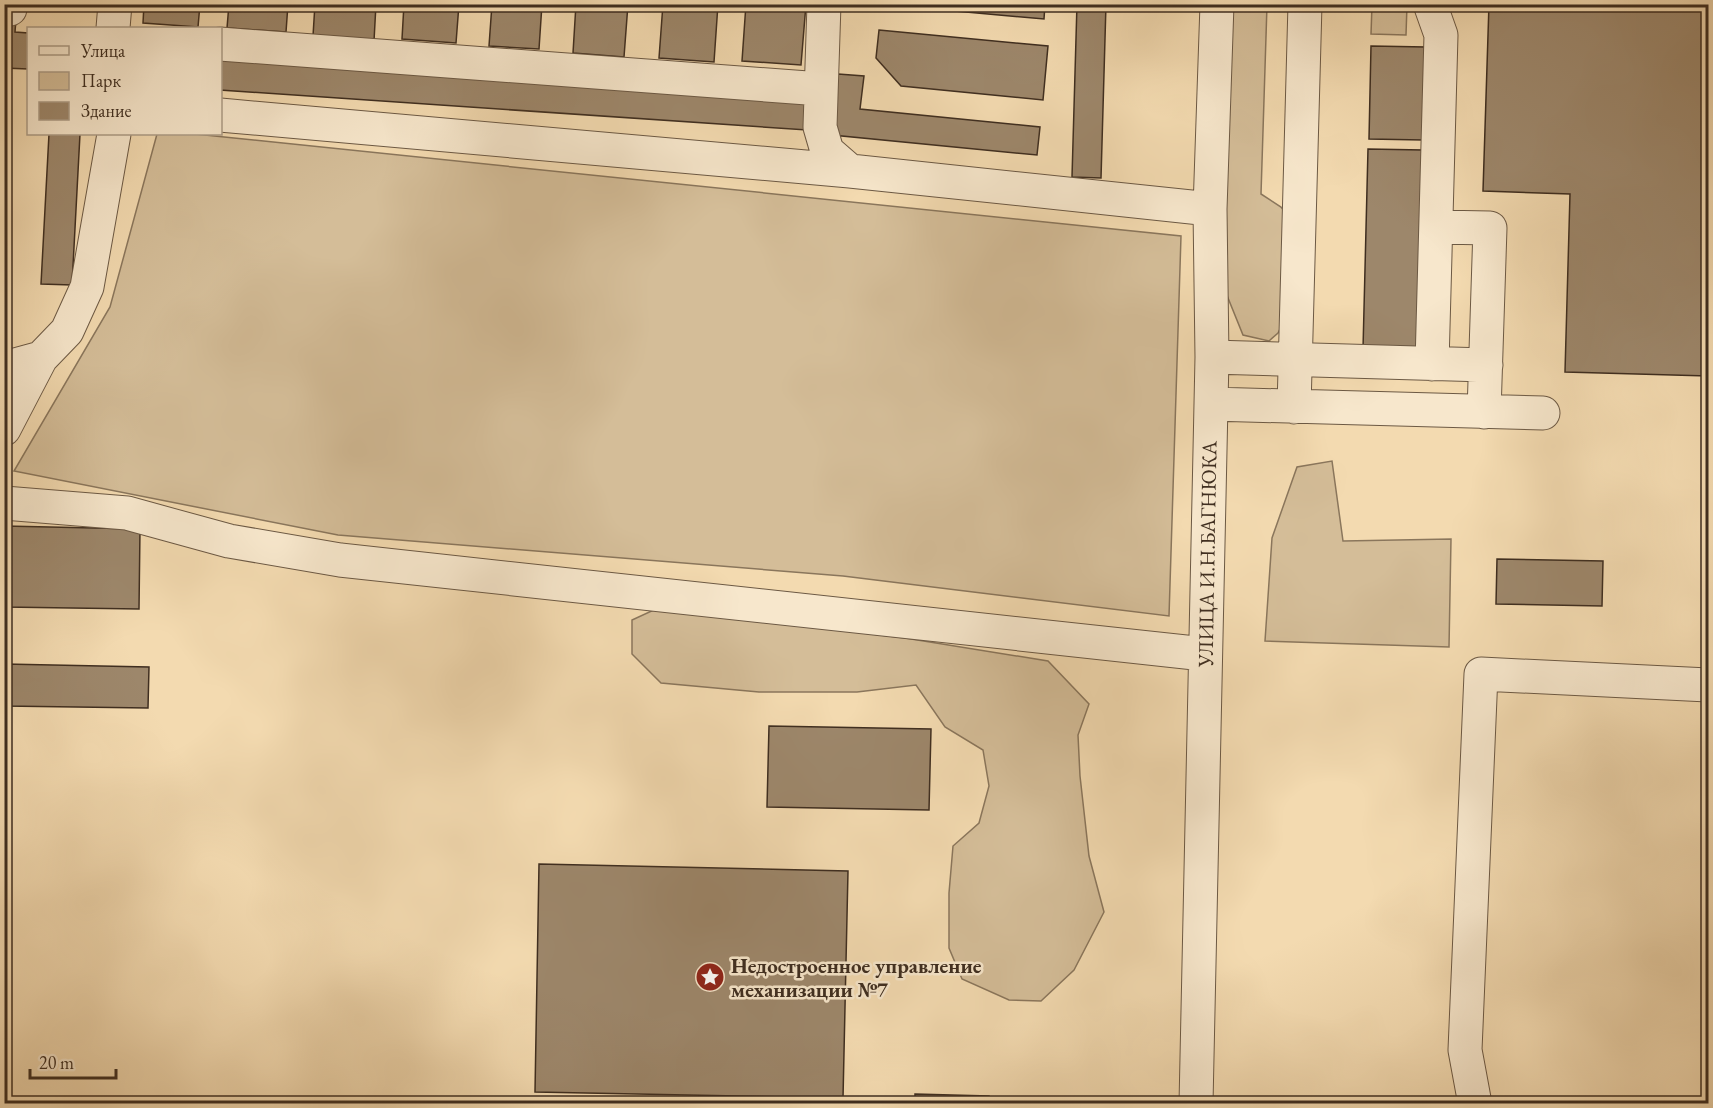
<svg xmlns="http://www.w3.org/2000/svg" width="1713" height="1108" font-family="'EB Garamond',serif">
  <rect width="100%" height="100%" fill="#f3dab0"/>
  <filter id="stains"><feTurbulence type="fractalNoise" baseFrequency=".00333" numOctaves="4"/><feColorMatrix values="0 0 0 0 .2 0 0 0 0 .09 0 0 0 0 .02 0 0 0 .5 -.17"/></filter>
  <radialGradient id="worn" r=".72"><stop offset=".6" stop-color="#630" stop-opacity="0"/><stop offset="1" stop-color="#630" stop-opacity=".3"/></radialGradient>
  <path fill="#d4bd98" stroke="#8a765c" stroke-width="1.5" d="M1231 5H1267L1261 194 1281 207 1289 217 1282 325 1278 333 1269 341 1243 335 1224 288Z
    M1372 5H1407L1406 35 1371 34Z
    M157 134H195L1181 236 1169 616 843 576 338 535 14 471 110 307Z
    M1332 461 1343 541 1451 539 1449 647 1265 641 1272 538 1297 467Z
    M658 608 905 638 1048 661 1089 704 1078 735 1080 776 1089 856 1104 912 1074 970 1041 1001 1009 1000 962 979 949 948V893L953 846 979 823 989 786 983 750 945 727 916 685 857 692H759L661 683 632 654V620Z"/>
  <path fill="#9d876b" stroke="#3f2e20" stroke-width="1.5" d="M144 4H200L198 27 143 23Z
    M229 4H288L286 32 227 28Z
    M315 4H376L374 41 313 36Z
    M404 4H459L456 43 402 39Z
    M492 4H542L539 49 489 46Z
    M576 4H628L624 57 573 53Z
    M663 4H718L714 62 659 58Z
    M746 4H806L801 65 742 61Z
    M878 4H1045L1044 19Z
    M1077 4H1106L1101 178 1072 177Z
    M1489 4H1708V376L1565 372 1570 194 1483 191Z
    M4 19H16L15 32 28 33V69L4 68Z
    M879 30 1048 46 1043 100 901 86 876 58Z
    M1371 46 1426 47 1423 140 1369 139Z
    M220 59 810 99 807 130 220 90Z
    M838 74 864 76 860 109 1040 127 1037 155 832 135Z
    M49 134H80L72 285 41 284Z
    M1368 149 1423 150 1418 351 1363 349Z
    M4 526 140 529 139 609 4 607Z
    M1497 559 1603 561 1602 606 1496 604Z
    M4 664 149 667 148 708 4 706Z
    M769 726 931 729 929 810 767 807Z
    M539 864 848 871 843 1098 535 1092Z
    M915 1094 989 1096V1104H915Z"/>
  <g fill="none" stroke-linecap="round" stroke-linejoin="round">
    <g stroke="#6c5944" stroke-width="35">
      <path id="minor" d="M824 4 820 127 827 151 850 171 1210 209
        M1430 4 1441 35 1432 364
        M10 9V4
        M113 28 115 4
        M220 44 821 89
        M220 115 850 171
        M1436 227 1490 228 1484 412
        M1212 357 1486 365
        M4 368 41 358 67 331 87 287 114 134
        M1211 404 1543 413
        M1294 407 1305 4
        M4 429 41 358
        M4 503 127 513 229 541 340 560 1204 654
        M1196 1104 1212 357 1210 209 1217 4
        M1475 1104 1465 1050 1481 674 1708 685"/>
    </g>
    <use href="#minor" stroke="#f7e7cc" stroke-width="33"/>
  </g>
  <defs>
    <g id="sight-disc" transform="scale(1.5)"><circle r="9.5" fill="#8f2418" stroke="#f7e7cc"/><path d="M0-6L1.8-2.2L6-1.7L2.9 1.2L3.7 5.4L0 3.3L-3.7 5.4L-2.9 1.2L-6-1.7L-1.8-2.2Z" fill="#fff"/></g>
  </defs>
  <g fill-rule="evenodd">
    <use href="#sight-disc" x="710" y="977"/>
  </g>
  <g text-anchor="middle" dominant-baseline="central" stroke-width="5" stroke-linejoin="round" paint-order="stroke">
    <g font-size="21" fill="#3f2e20" stroke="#f7e7cc">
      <text transform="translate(1207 554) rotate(-89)">УЛИЦА И.Н.БАГНЮКА</text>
    </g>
    <g font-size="21" font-weight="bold" fill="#3f2e20" stroke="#f7e7cc" text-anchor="start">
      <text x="731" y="965">Недостроенное управление<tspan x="731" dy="24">механизации №7</tspan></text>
    </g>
  </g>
  <rect width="1713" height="1108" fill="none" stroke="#f3dab0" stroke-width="24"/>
  <rect x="6" y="6" width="1701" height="1096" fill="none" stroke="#3f2e20" stroke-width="3"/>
  <rect x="12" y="12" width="1689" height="1084" fill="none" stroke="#3f2e20" stroke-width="1.5"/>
  <rect x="27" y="27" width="195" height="108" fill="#f7e7cc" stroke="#ad9d87" stroke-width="1.5"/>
  <rect x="39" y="46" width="30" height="9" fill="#f7e7cc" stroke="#ad9d87" stroke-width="1.5"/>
  <text x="81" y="57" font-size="18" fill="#3f2e20">Улица</text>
  <rect x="39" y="72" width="30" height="18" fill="#d4bd98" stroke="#ad9d87" stroke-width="1.5"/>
  <text x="81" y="87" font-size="18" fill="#3f2e20">Парк</text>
  <rect x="39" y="102" width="30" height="18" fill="#9d876b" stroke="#ad9d87" stroke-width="1.5"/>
  <text x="81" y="117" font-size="18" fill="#3f2e20">Здание</text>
  <path d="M30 1069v9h86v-9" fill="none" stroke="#3f2e20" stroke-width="3"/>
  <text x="39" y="1069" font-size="18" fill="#3f2e20" stroke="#f7e7cc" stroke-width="4.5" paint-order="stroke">20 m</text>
  <rect width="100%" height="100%" filter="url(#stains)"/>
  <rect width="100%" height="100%" fill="url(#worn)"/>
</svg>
